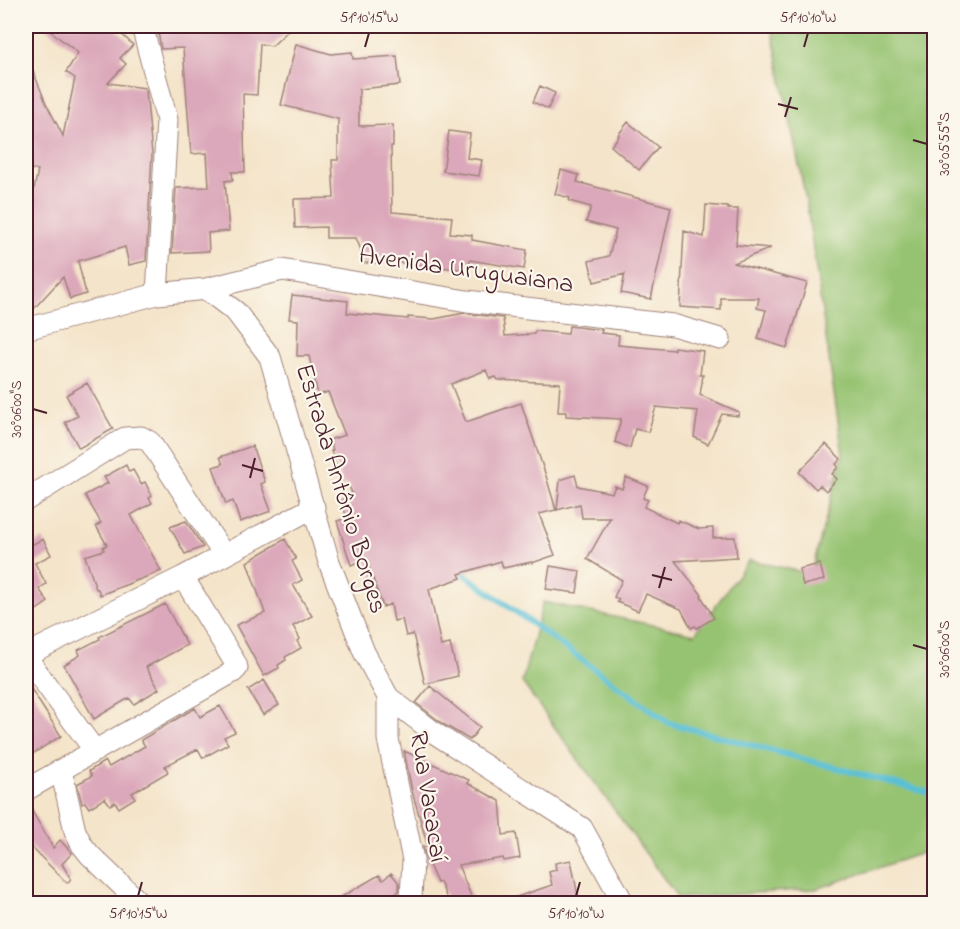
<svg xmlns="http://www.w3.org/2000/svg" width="960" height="929" font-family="'Indie Flower',sans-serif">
  <rect width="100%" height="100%" fill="#fbf7ec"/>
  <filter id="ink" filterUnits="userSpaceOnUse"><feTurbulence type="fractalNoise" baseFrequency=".0167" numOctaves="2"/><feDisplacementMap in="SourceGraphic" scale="12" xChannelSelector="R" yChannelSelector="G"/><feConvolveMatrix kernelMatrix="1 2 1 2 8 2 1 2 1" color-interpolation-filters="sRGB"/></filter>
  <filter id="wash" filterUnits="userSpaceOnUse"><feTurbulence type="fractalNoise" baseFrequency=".008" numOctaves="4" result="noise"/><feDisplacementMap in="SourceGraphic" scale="24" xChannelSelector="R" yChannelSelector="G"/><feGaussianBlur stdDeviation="1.35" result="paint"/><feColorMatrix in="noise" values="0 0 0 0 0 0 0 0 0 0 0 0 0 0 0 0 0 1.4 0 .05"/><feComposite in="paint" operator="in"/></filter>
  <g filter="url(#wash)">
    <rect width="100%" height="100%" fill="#f4e4c9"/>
    <path fill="#96c371" stroke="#70714e" stroke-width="1.5" d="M771 26H934V849L816 889 678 898 522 682 543 602 695 634 749 560 811 574 843 455 806 200Z"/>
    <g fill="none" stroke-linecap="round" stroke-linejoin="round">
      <path stroke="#58c0d6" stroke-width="6" d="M464 574 669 723 934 794"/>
    </g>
    <g id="blocks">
      <path fill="#dba7ba" d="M44 26H113L133 45 120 58 126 64 108 83 145 88 146 90 152 154 146 261 129 265 125 247 78 261 86 294 70 299 63 277 28 315 26 316V229L38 170 31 169 33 141 26 142V54L46 103 63 136 75 78 66 72 78 53Z
        M157 26H293L272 46 260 44 257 95 243 94 245 172H232L233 180 225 181 229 231 208 233 209 251 172 253 176 188 209 187 207 153 191 154 183 48 161 49Z
        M296 44 331 54 352 52 353 59 397 56 400 85 359 89V126L393 125V146H391L392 212 452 217 450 233 472 235V240L527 250 524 269 470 260 468 270 384 261V263H361V250L356 238H326V227L295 228 294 199 334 198 332 160H338V119L281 105Z
        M540 86 555 93 548 109 533 102Z
        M628 122 658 147 639 170 611 146 619 136 618 135Z
        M449 131 470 134 467 158 482 160 479 176 443 171Z
        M561 170 579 175 577 182 671 207 651 299 621 293 625 274 594 282 589 261 609 256 616 230 586 222 591 207 569 201 570 198 555 194Z
        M706 205 728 207V209H738L736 245 771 248 734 263 807 283 787 348 758 339 766 310 757 308 759 298H721V310L680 307 684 231 704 237Z
        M292 295 348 301 347 313 408 319V317L434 319 464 313 503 318 505 336 534 334 535 331 568 334 569 326 602 330 601 333 619 335 618 345 674 350V347L703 351 700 375H703L700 395 739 412 738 416 722 414 708 444 694 437 698 411 656 407 648 432 635 429 630 448 615 442 621 419 566 416V412H558L560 383 498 380 496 377 490 379 486 370 451 384 466 422 521 403 546 476 556 510 539 514 555 555 532 563V562L503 568 501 561 459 574 461 578 429 589 441 646 450 644 458 676 425 684 413 634 406 636 402 619 394 621 391 604 383 607 366 559 351 565 337 521 347 518 341 500 352 493 348 484 343 485 331 451 333 450 329 440 345 435 328 392 318 395 309 356H297L298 320 289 319Z
        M87 383 113 429 79 448 65 422 78 416 66 395Z
        M826 444 841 459 836 464 838 467 832 474 837 479 826 491 820 485 816 489 799 472Z
        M252 446 265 482 261 484 271 511 240 522 233 501 226 504 213 467 223 464 220 457Z
        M126 465 129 472 133 470 141 484 145 482 152 496 149 498 152 503 131 515 161 571 100 595 98 589H96L85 556 104 550 103 547 107 545 96 526 101 523 85 495 108 483 104 477Z
        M575 475 578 486 612 493 615 486 622 489 626 477 648 486 643 498 648 500 644 507 677 523 678 520 699 529 713 528V538L735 537 737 557 675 561 702 595 701 596 714 618 697 628 695 626 691 628 681 609 646 594 638 611 617 602 619 599 614 597 622 580 587 559 610 518H582L580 504 557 510 560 480Z
        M186 521 203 547 185 554 170 527Z
        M43 539 51 555 35 563 46 584 39 589 48 602 32 613 26 604V543L27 547Z
        M285 539 296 559 292 561 302 580 293 585 312 616 293 626 300 639 297 641 301 648 285 657 286 660 278 665 279 668 264 676 236 625 265 613 247 562Z
        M820 564 824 580 803 585 799 569Z
        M550 566 580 571 577 593 546 589Z
        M165 604 187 645 146 667 159 689 134 704 129 698 94 719 64 665 80 655 78 650 100 639 99 637Z
        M264 680 279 705 263 715 248 690Z
        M26 681 61 736 26 758Z
        M430 686 480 727 470 740 443 724 416 703Z
        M220 706 235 732 224 737 228 744 203 758 198 749 165 766 168 772 132 793 135 798 119 808 115 802 110 805 105 798 89 808 85 802 82 804 77 784 92 776 89 771 105 761 109 767 145 746 141 740 195 708 200 717Z
        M404 751 469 780 467 783 500 801 503 835 516 833 520 858 504 861 503 858 458 865 474 903H449L440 882 437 883 426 858 423 847H428L412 791Z
        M27 802 53 848 60 840 72 853 62 864 71 879 67 883 26 842V803Z
        M571 860 578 896H576L577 903H506L505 901 552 885 549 872 556 870 555 863Z
        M391 873 399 883V891L393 896 395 898 394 903H331L379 875 383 880Z"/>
    </g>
  </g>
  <g filter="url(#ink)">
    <use href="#blocks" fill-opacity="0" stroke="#9f827a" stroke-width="1.5"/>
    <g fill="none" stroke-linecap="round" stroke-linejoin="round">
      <g stroke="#9f827a" stroke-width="23">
        <path id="minor" d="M142 26 167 120 157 294
          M206 289 236 312 270 357 329 562 364 652 388 697 436 734 582 828 624 904
          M26 329 157 294 206 289 282 270 467 301 673 325 720 339
          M26 500 125 438 141 437 150 442 224 555
          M26 655 183 577 314 507
          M26 657 95 751
          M388 697V739L413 860 411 898 406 904
          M61 770 75 831 82 845 90 855 141 904
          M26 790 233 672 237 668 236 664 183 577"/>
      </g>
      <use href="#minor" stroke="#fff" stroke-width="21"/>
    </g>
  </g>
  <path fill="none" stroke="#4a1f2b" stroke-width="2" d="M365 47 369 33M804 47 808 33M778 104 798 109M785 117 791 97M913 140 927 144M33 409 47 413M242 465 263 471M250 478 255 458M652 575 672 580M659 588 665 567M913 645 927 649M138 896 142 882M576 896 580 882"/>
  <g text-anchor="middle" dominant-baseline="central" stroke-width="4.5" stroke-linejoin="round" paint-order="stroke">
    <g font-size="26" fill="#4a1f2b" stroke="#fbf7ec">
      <text transform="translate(466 271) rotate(8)">Avenida Uruguaiana</text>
      <text transform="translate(340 489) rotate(73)">Estrada Antônio Borges</text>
      <text transform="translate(427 797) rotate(81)">Rua Vacacaí</text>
    </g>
  </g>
  <rect width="960" height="929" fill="none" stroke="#fbf7ec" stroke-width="66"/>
  <rect x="33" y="33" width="894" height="863" fill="none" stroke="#4a1f2b" stroke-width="2"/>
  <g font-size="15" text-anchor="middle" fill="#4a1f2b">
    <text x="369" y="22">51°10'15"W</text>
    <text x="808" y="22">51°10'10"W</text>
    <text transform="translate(944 144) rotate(-90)" y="5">30°05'55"S</text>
    <text transform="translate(16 409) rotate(-90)" y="5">30°06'00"S</text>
    <text transform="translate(944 649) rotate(-90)" y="5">30°06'00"S</text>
    <text x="138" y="918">51°10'15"W</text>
    <text x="576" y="918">51°10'10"W</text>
  </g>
</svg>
